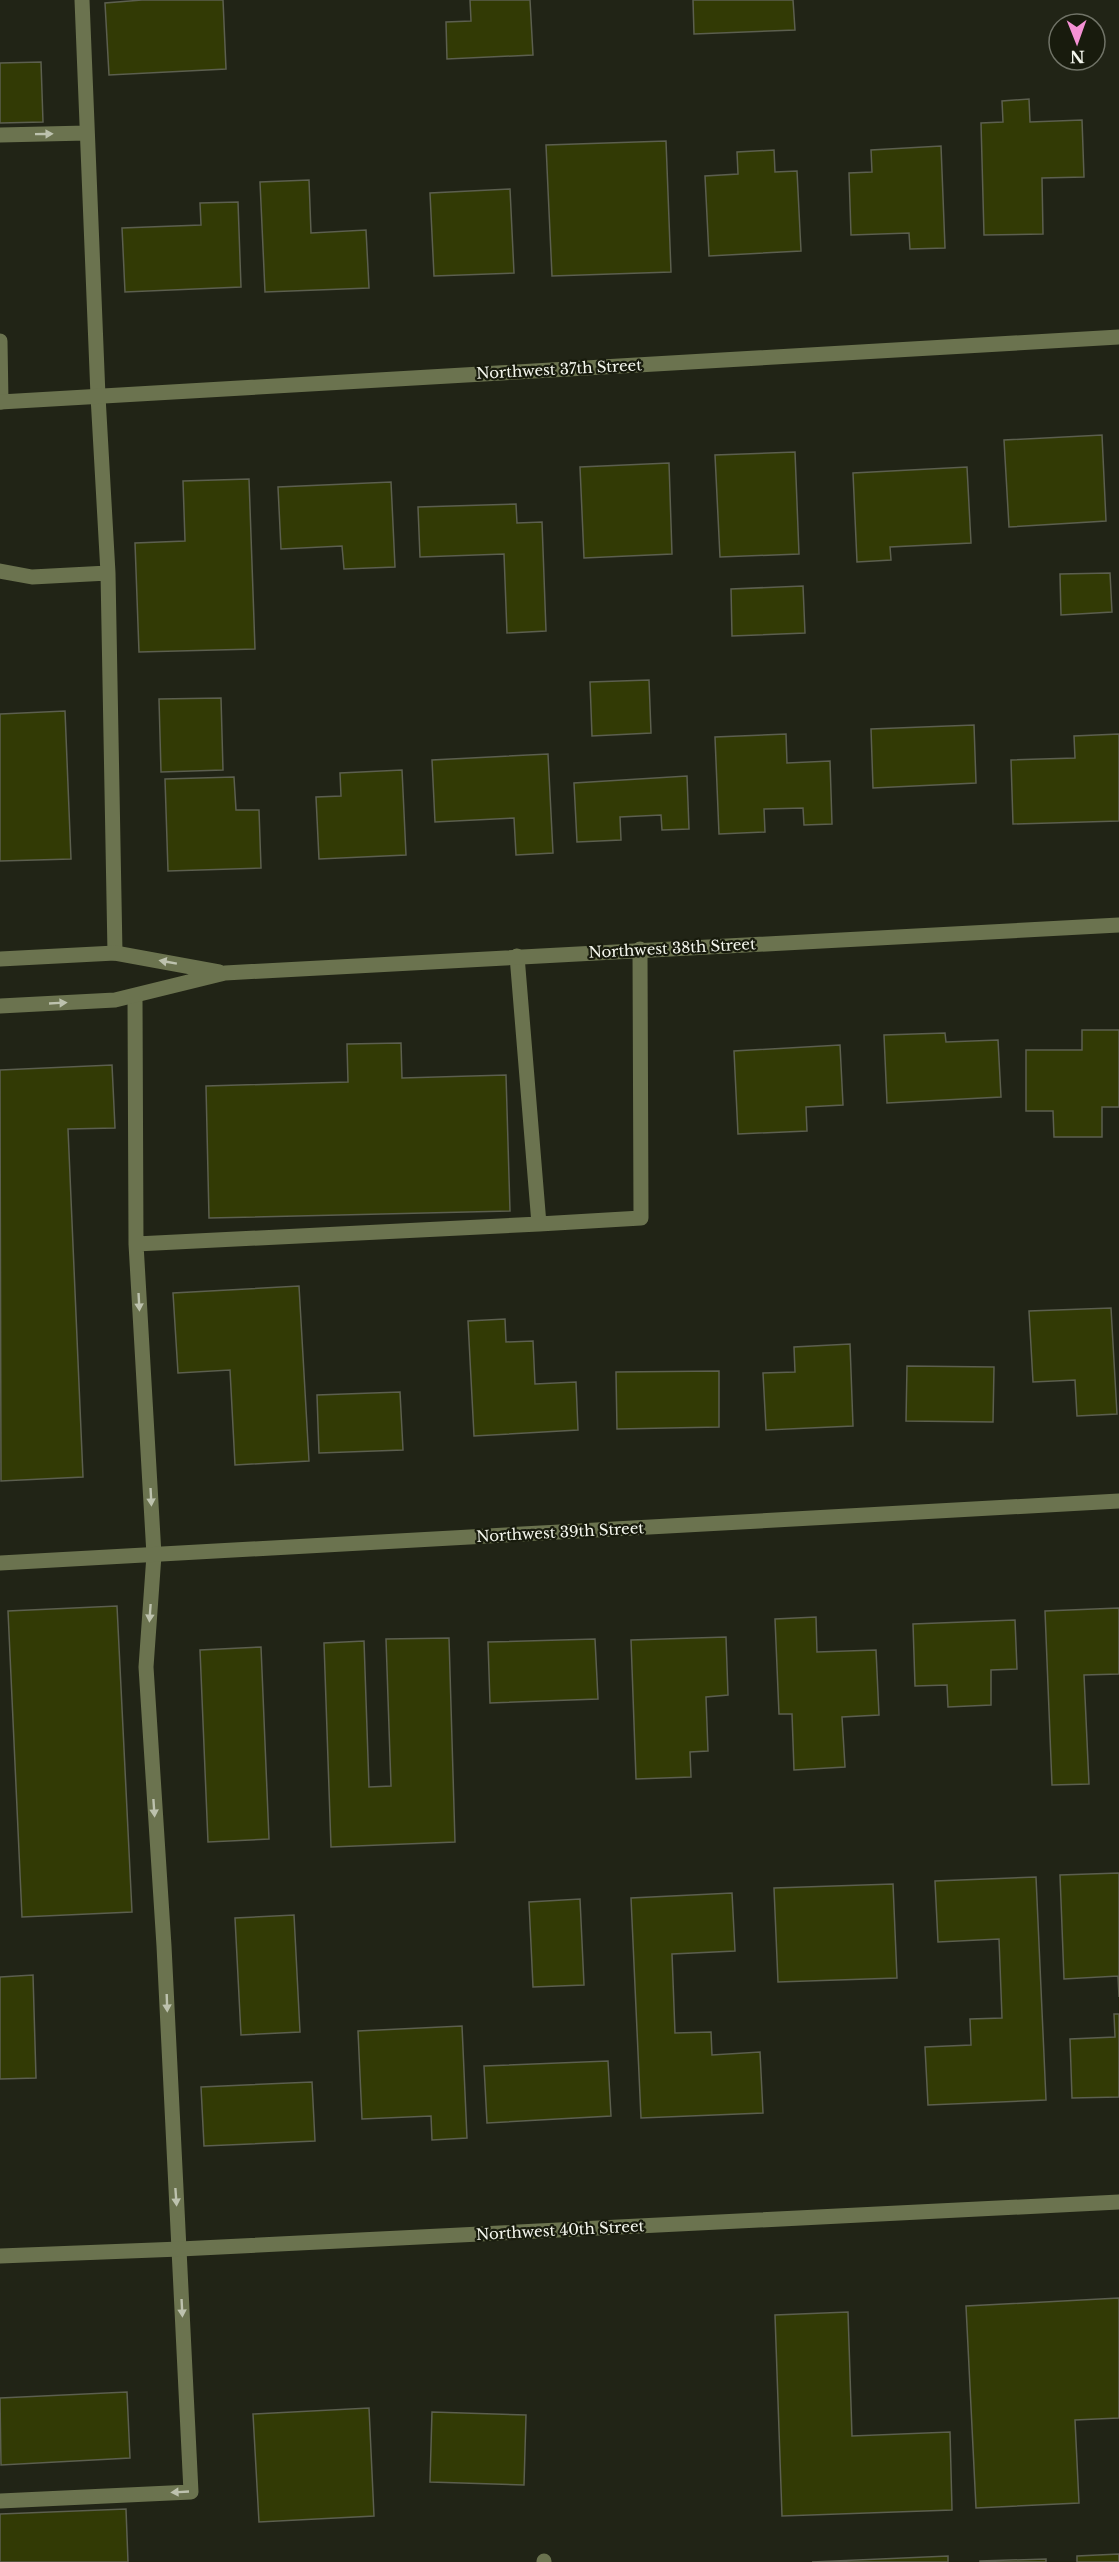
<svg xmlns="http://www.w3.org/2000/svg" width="1119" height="2562" font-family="'Libre Baskerville',serif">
  <rect width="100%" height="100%" fill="#212416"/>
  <path fill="#323a05" stroke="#5c5f4f" stroke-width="1.5" d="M142 0H223L226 69 109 75 105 3Z
    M470 0H530L533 55 447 59 446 22 471 21Z
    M693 0H793L795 30 694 34Z
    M41 62 43 122 0 123V63Z
    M1029 99 1030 122 1082 120 1084 177 1042 178 1043 234 984 235 981 123 1003 122 1002 101Z
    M666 141 671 272 552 276 546 145Z
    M941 146 945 248 910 249 909 233 851 235 849 173 872 172 871 150Z
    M774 150 775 172 797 171 801 251 709 256 705 176 738 174 737 152Z
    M309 180 311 233 366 230 369 288 265 292 260 182Z
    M510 189 514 273 434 276 430 193Z
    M238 202 241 287 125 292 122 228 201 225 200 203Z
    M1102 435 1106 521 1009 527 1004 440Z
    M795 452 799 554 720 557 715 455Z
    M669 463 672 554 584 558 580 467Z
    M967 467 971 543 890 547 891 560 857 562 853 473Z
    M249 479 255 649 139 652 135 543 185 541 183 481Z
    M391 482 395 567 344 569 342 546 281 549 278 487Z
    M516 504 517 523 542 522 546 631 507 633 504 554 420 557 418 507Z
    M1110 573 1112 612 1061 615 1060 574Z
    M803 586 805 633 732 636 731 589Z
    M649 680 651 733 592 736 590 682Z
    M221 698 223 770 161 772 159 699Z
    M65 711 71 859 0 861V714Z
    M974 725 976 783 873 788 871 729Z
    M786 734 787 763 830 761 832 824 804 825 803 808 764 809 765 832 719 834 715 737Z
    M1119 734V821L1013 824 1011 760 1075 758 1074 736Z
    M548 754 553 853 516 855 514 818 435 822 432 760Z
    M402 770 406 855 319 859 316 797 341 796 340 773Z
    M687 776 689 829 662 830 661 815 620 817 621 840 577 842 574 783Z
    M234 777 236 810H259L261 868 168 871 165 779Z
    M1082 1030H1119V1107H1102V1137H1054L1053 1111H1026V1050H1082Z
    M945 1033 946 1042 998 1040 1001 1097 887 1103 884 1035Z
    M401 1043 402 1078 506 1075 510 1211 209 1218 206 1086 348 1082 347 1044Z
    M840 1045 843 1105 806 1107 807 1131 738 1134 734 1051Z
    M112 1065 115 1128 68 1129 83 1477 1 1481 0 1070Z
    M299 1286 309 1461 235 1465 230 1370 178 1373 173 1293Z
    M1111 1308 1117 1414 1077 1416 1075 1380 1033 1382 1029 1311Z
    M505 1319 506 1342 533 1341 535 1384 576 1382 578 1430 474 1436 468 1321Z
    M850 1344 853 1426 766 1430 763 1373 795 1372 794 1347Z
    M907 1366 994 1367 993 1422 906 1421Z
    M719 1371V1427L617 1429 616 1372Z
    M400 1392 403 1450 319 1453 317 1395Z
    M117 1606 132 1912 22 1917 8 1611Z
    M1119 1608V1674L1084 1675 1089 1784 1052 1785 1045 1611Z
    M816 1617 817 1652 876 1650 879 1715 842 1717 845 1767 794 1770 792 1714H779L775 1619Z
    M1015 1620 1017 1669 991 1670V1705L948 1707 947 1685 915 1686 913 1624Z
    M726 1637 728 1695 706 1697 708 1751 690 1752 691 1777 636 1779 631 1640Z
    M449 1638 455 1842 331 1847 324 1643 364 1641 369 1787 391 1786 386 1639Z
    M595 1639 598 1699 490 1703 488 1642Z
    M261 1647 269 1839 208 1842 200 1650Z
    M1119 1873V1997L1118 1976 1064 1979 1060 1875Z
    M1036 1877 1046 2100 928 2105 925 2047 971 2045 970 2019 1002 2018 999 1939 938 1942 935 1881Z
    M893 1884 897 1978 778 1982 774 1888Z
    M732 1893 735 1951 672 1954 675 2033 711 2032 712 2055 760 2052 763 2113 641 2118 631 1898Z
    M580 1899 584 1985 533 1987 529 1902Z
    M294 1915 300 2032 241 2035 235 1918Z
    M33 1975 36 2078 0 2079V1977Z
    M1114 2014H1119V2097L1072 2098 1070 2039 1115 2037Z
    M462 2026 467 2138 432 2140 431 2116 362 2119 358 2031Z
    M608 2061 611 2116 487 2123 484 2066Z
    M312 2082 315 2141 204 2146 201 2087Z
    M1119 2298V2418L1075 2420 1079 2503 976 2508 966 2306Z
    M848 2312 852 2436 950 2432 952 2510 782 2516 775 2315Z
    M127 2392 130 2458 1 2465 0 2398Z
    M369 2408 374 2516 259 2522 253 2414Z
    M432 2412 526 2415 524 2485 430 2482Z
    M126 2509 128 2562H0V2514Z
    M1119 2554V2562H1077V2556Z
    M948 2556V2562H812Z
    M1046 2559V2562H980V2561Z"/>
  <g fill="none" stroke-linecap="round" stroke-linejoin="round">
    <path stroke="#6b734f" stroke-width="15" d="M82 0 98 396 108 573 115 953
      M0 135 87 133
      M0 341 1 402
      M0 571 32 577 108 573
      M539 1224 641 1218 640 949
      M136 1244 539 1224 517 956
      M0 2501 191 2492 164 1946 146 1667 154 1555 136 1244 135 996
      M544 2561V2562"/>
    <path stroke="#6b734f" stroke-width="15" d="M0 402 1119 337
      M0 1563 1119 1501
      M0 2256 180 2249 1119 2202"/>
    <path stroke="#6b734f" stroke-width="15" d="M0 959 115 953 219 972
      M0 1006 115 1000 225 973 1119 925"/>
  </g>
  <defs><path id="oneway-solid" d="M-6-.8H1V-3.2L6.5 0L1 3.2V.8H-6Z" transform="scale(1.5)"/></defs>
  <g fill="#bdc2ae">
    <use href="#oneway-solid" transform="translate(44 134) rotate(-1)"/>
    <use href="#oneway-solid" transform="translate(168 962) rotate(-170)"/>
    <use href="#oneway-solid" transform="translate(58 1003) rotate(-3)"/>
    <use href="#oneway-solid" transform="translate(139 1302) rotate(87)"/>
    <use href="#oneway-solid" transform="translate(151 1497) rotate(87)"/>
    <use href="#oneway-solid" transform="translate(150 1613) rotate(94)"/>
    <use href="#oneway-solid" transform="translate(154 1808) rotate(86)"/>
    <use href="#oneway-solid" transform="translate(167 2003) rotate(88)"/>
    <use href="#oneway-solid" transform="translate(176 2197) rotate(86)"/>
    <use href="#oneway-solid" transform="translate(182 2308) rotate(87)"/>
    <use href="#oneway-solid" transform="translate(180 2492) rotate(177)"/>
  </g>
  <g text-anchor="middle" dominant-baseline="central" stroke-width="4.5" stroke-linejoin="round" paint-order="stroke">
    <g font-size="15" fill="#f4f6ed" stroke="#181b0d">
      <text transform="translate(559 369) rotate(-3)">Northwest 37th Street</text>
      <text transform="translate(672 948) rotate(-3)">Northwest 38th Street</text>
      <text transform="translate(560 1532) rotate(-3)">Northwest 39th Street</text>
      <text transform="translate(560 2230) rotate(-3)">Northwest 40th Street</text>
    </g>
  </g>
  <g transform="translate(1077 42) rotate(179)"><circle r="28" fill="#181b0d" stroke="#707367" stroke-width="1.5"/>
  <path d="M0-4.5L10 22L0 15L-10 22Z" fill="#f491d4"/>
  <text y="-9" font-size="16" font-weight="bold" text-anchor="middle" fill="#f4f6ed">N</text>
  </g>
</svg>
